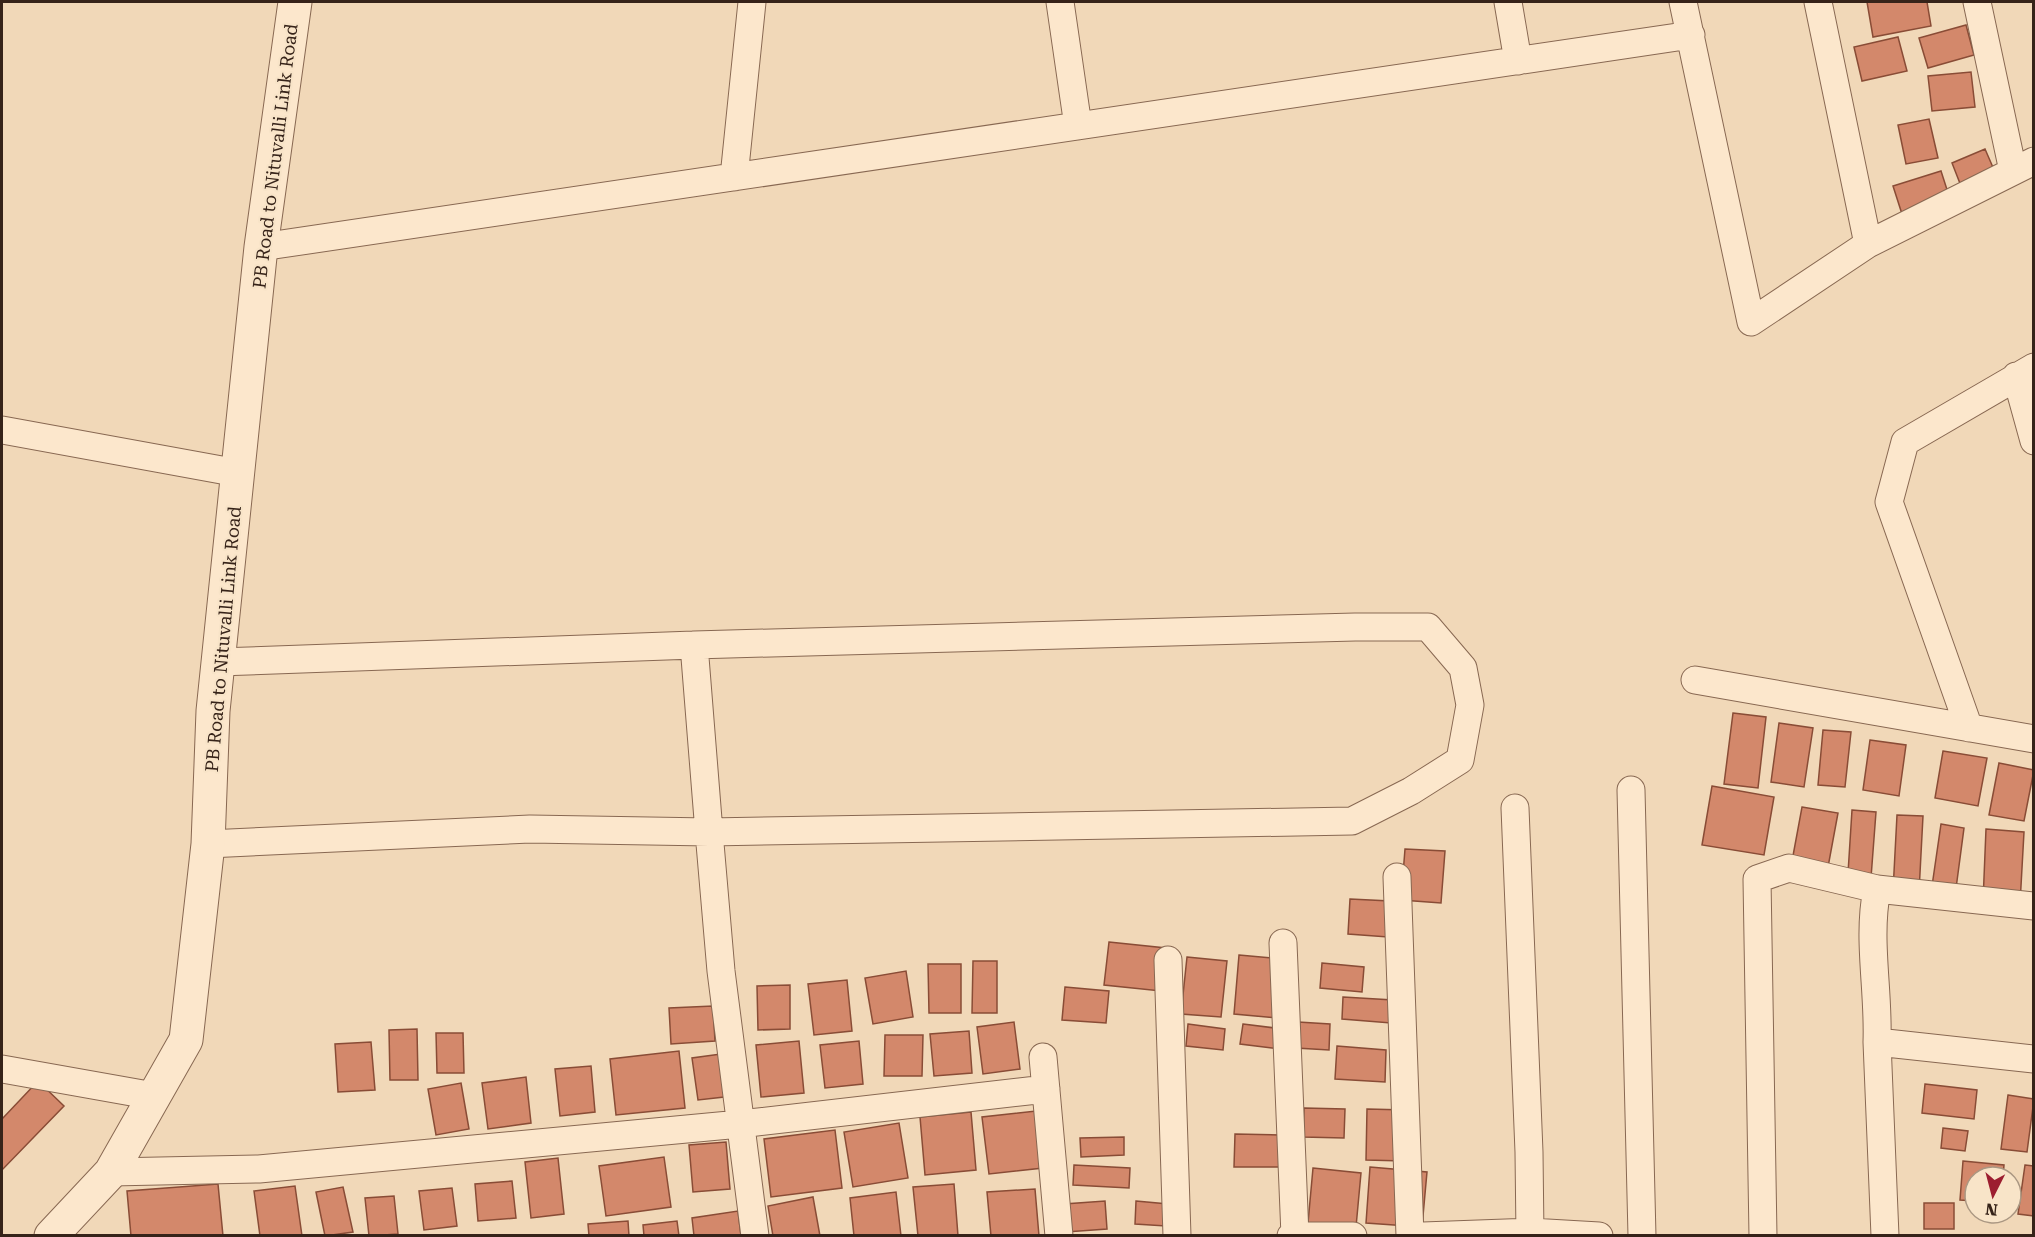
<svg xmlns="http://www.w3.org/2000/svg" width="2035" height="1237" font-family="'Roboto Serif',serif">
  <rect width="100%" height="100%" fill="#f1d8b8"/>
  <path fill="#d3886b" stroke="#894c36" stroke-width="1.5" d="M1867 2H1927L1931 26 1873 37Z
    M1966 25 1974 55 1928 68 1919 38Z
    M1898 37 1907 71 1862 81 1854 47Z
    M1971 72 1975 107 1932 111 1928 76Z
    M1929 119 1938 158 1906 164 1898 125Z
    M1985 149 1995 172 1961 186 1952 163Z
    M1941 171 1950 199 1902 214 1893 186Z
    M1733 713 1766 717 1758 788 1724 784Z
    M1779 723 1813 728 1804 787 1771 782Z
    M1823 730 1851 732 1845 787 1818 785Z
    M1870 740 1906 745 1899 796 1863 790Z
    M1943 751 1987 758 1978 806 1935 798Z
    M1999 763 2034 770 2024 821 1989 815Z
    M1712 786 1774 797 1764 855 1702 845Z
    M1802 807 1838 813 1826 878 1790 872Z
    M1852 810 1876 812 1870 891 1847 889Z
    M1897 815 1923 816 1919 892 1893 891Z
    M1941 824 1964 828 1955 896 1931 893Z
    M1986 829 2024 832 2020 904 1983 902Z
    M1405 849 1445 851 1441 903 1401 900Z
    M1350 899 1390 901 1388 937 1348 934Z
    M1109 942 1166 948 1161 991 1104 985Z
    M1239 955 1283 959 1277 1018 1234 1014Z
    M1187 957 1227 961 1221 1017 1181 1014Z
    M973 961H997V1013H972Z
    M1322 963 1364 967 1362 992 1320 988Z
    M928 964H961V1013H929Z
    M906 971 913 1017 873 1024 865 978Z
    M847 980 852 1031 814 1035 808 984Z
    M790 985V1029L758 1030 757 986Z
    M1065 987 1109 991 1106 1023 1062 1020Z
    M1343 997 1393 1000 1391 1023 1342 1019Z
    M713 1006 715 1041 671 1044 669 1008Z
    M1014 1022 1020 1069 983 1074 977 1027Z
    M1298 1022 1330 1024 1329 1050 1296 1048Z
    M1188 1024 1225 1029 1223 1050 1186 1046Z
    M1243 1024 1283 1029 1280 1049 1240 1044Z
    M417 1029 418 1080H390L389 1030Z
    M969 1031 972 1073 934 1076 930 1034Z
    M436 1033H463L464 1073H437Z
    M885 1035H923L922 1076H884Z
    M799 1041 804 1093 761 1097 756 1045Z
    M859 1041 863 1084 825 1088 820 1045Z
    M371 1042 375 1090 338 1092 335 1044Z
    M1337 1046 1386 1050 1385 1082 1335 1079Z
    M679 1051 685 1108 616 1115 610 1059Z
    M728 1053 733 1096 698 1100 692 1058Z
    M591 1066 595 1112 560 1116 555 1069Z
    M526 1077 531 1123 488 1129 482 1083Z
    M38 1081 64 1106 2 1170V1119Z
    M461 1083 469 1129 436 1135 428 1089Z
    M1925 1084 1977 1090 1974 1119 1922 1113Z
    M2008 1095 2034 1099 2027 1152 2001 1149Z
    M1304 1108 1345 1109 1344 1138 1303 1137Z
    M1367 1109 1406 1110 1404 1161 1366 1160Z
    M1036 1111 1043 1168 989 1174 982 1117Z
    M971 1112 976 1170 925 1175 920 1117Z
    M899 1123 908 1178 853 1187 844 1132Z
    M1943 1128 1968 1131 1965 1151 1941 1148Z
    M835 1130 842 1188 771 1197 764 1139Z
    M1235 1134 1280 1135 1279 1167H1234Z
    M1124 1137V1155L1081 1157 1080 1138Z
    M726 1142 730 1189 693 1192 689 1145Z
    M664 1157 671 1207 606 1216 599 1166Z
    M558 1158 564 1214 531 1218 525 1162Z
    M1963 1161 2004 1165 2003 1177H1975V1201L1960 1200Z
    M1074 1165 1130 1168 1129 1188 1073 1185Z
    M2025 1165 2034 1166V1216L2018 1214Z
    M1370 1167 1427 1172 1422 1227 1366 1223Z
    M1313 1168 1361 1173 1356 1227 1308 1223Z
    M512 1181 516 1218 478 1221 475 1184Z
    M218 1184 223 1236H131L127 1191Z
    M954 1184 958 1236H918L913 1187Z
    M295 1186 302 1236H260L254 1191Z
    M343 1187 353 1232 325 1236 316 1192Z
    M452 1188 457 1226 424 1230 419 1191Z
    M1035 1189 1039 1236H991L987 1192Z
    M896 1192 901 1236H854L850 1198Z
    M394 1196 398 1234 369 1236 365 1198Z
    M813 1197 820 1236H773L768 1206Z
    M1105 1201 1107 1229 1066 1232 1064 1204Z
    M1136 1201 1168 1204 1166 1226 1135 1224Z
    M1924 1203H1954V1229H1924Z
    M738 1211 741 1236H694L692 1218Z
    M628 1221 629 1236H589L588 1224Z
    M677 1221 679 1236H644L643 1225Z"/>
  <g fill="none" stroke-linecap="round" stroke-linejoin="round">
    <g stroke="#886852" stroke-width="29">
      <path id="minor" d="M1060 2 1078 126
        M1508 2 1518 61
        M1683 2 1751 322 1868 244 2034 161
        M1818 2 1868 244
        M1977 2 2013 171
        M734 177 752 2
        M261 247 1691 35
        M2016 376 2034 441
        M2 430 238 473
        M218 662 694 645 1355 627H1428L1463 668 1470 705 1460 760 1411 791 1352 821 709 832 694 645
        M1695 680 2034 739
        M1969 728 1889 502 1905 442 2034 367
        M1631 790 1642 1236
        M1515 808 1529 1152 1530 1236
        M208 844 530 829 709 832 721 971 755 1236
        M1397 877 1410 1236
        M1877 889C1867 939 1879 990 1877 1042L1885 1236
        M1283 943 1295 1236
        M1168 960 1177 1236
        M1877 1042 2034 1059
        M1043 1057 1059 1236
        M2 1069 154 1096
        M111 1172 259 1169 740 1124 1046 1089
        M1291 1236H1353
        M1423 1236 1530 1232 1599 1236
        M1763 1236 1757 879 1789 868 1877 889 2034 906"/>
    </g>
    <g stroke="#886852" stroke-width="35">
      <path id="tertiary" d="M51 1236 111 1172 186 1040 208 844 213 711 261 247 295 2"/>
    </g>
    <use href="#minor" stroke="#fce7cc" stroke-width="27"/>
    <use href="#tertiary" stroke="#fce7cc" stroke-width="33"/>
  </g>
  <g text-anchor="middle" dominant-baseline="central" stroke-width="4.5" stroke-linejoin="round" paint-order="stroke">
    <g font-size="18" fill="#362319" stroke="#f8e4c8">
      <text transform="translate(275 156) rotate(-83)">PB Road to Nituvalli Link Road</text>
      <text transform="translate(223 639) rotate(-85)">PB Road to Nituvalli Link Road</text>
    </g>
  </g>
  <rect width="2035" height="1237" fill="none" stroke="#362319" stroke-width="6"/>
  <g transform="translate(1993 1195) rotate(186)"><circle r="28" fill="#f8e4c8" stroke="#aa9782" stroke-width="1.5"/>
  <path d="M0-4.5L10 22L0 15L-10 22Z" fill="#9c1e30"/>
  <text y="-9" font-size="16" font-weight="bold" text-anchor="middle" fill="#362319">N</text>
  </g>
</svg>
